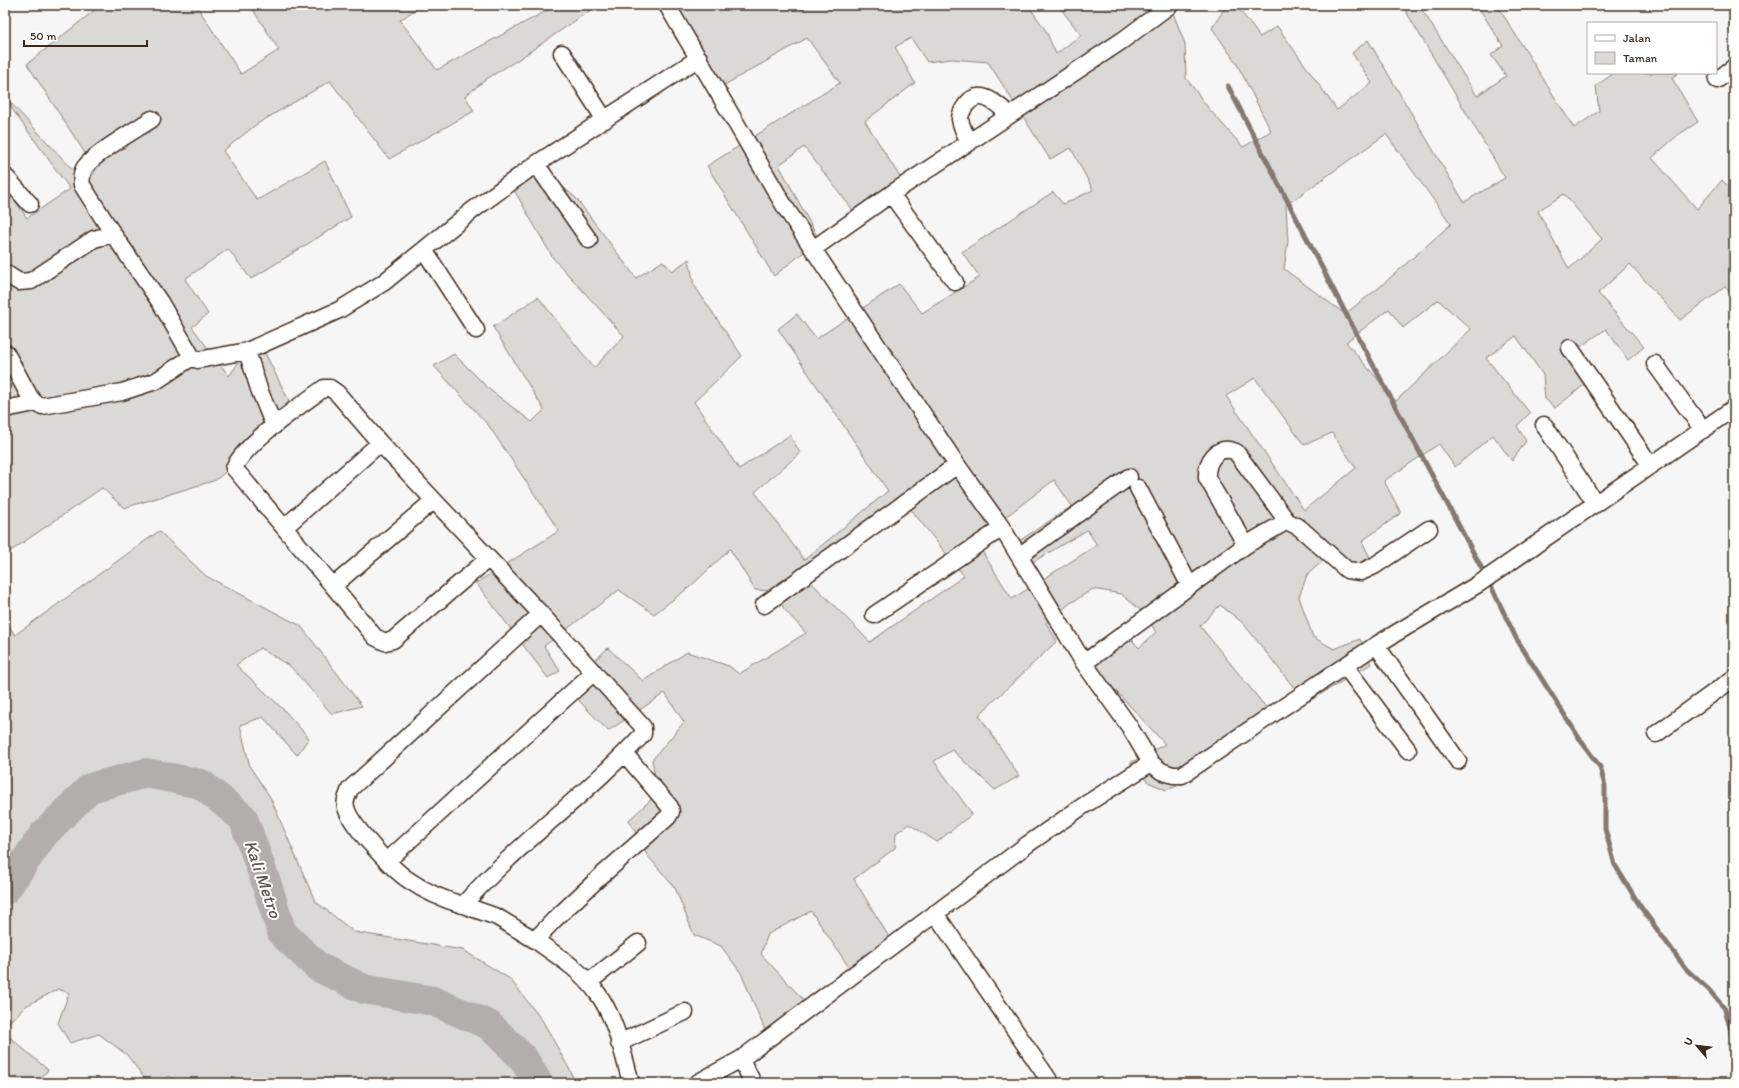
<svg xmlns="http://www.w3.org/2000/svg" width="1739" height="1088" font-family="Itim,sans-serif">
  <rect width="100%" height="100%" fill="#f7f6f6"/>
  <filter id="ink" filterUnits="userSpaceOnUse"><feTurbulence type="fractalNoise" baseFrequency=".025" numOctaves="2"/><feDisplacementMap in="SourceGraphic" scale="8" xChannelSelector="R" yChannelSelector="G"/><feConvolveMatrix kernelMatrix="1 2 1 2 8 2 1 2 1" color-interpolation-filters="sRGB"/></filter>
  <g filter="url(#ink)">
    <path fill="#dbd9d6" stroke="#8b827a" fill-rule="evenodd" d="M101 5H196L241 74 279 50 250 5H422L400 20 437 70 557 5H598L519 59 488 78 465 96 474 111 389 159 330 81 257 124 223 151 257 200 325 161 351 217 251 279 228 249 185 279 208 314 192 327 229 376 247 351 261 345 289 401 262 439 216 480 124 508 102 488 5 555V241L11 237 5 228V186L27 218 70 189 12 109 10 102 86 184 96 170 27 64Z
      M661 5H1028L1046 31 1056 54 1081 35 1058 5H1170L1185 44 1186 78 1209 109 1243 147 1271 131 1237 64 1212 28 1227 5H1236L1260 37 1277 26 1337 110 1372 83 1352 53 1368 40 1464 202 1505 178 1402 5H1419L1477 96 1506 76 1491 55 1503 46 1477 5H1497L1574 128 1599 111 1596 86 1614 73H1678L1672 78 1698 122 1678 135 1652 158 1697 209 1722 180 1734 192V298L1725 287 1680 320 1630 264 1598 293 1644 347 1628 360 1606 329 1571 353 1588 382 1555 408 1545 399 1543 375 1516 336 1486 358 1530 413 1517 426 1526 441 1512 461 1493 435 1455 467 1439 444 1384 481 1401 513 1362 541 1371 560 1353 575 1333 552 1307 575 1299 597 1313 637 1334 649 1360 639 1371 664 1306 703 1243 623 1220 605 1200 626 1277 721 1183 784 1166 790 1148 782 1130 763 1165 744 1108 682 1085 650 1110 635H1128L1139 648 1156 632 1143 612 1121 594 1093 589 1069 604 1046 623 1057 641 979 715 1019 776 995 790 952 750 934 761 972 814 937 842 909 824 896 833 895 848 854 879 895 947 855 976 811 911 768 934 761 954 810 1007 770 1042 741 973 721 946 694 935 675 888 647 855 629 820 658 793 652 760 684 722 665 693 608 731 566 687 608 648 643 681 687 652 729 666 739 674 806 633 784 609 775 591 755 590 730 549 691 586 654 614 619 590 544 646 560 671 548 678 476 583 559 531 489 426 434 366 454 354 490 390 532 422 544 410 493 327 538 297 594 368 624 336 553 258 510 183 536 164 576 198 636 278 663 261 672 271 689 259 694 285 742 356 694 402 739 469 790 435 800 453 755 492 804 560 888 491 778 329 797 314 816 339 899 284 922 313 980 277 962 252 1053 192 1063 204 1093 190 1071 148 1050 159 988 62 952 59 927 62 911 38 895 47 915 83 865 121 903 182 856 214 804 147 779 165 819 240 774 276 707 166 840 83 807 38 721 87 676 39ZM1386 134 1451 224 1381 286 1345 314 1284 269 1288 241 1286 205ZM1564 194 1602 239 1569 269 1538 211ZM1438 300 1471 329 1396 401 1346 342 1389 309 1403 328ZM1255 378 1304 445 1332 433 1356 468 1304 510 1226 396ZM1054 480 1072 506 1007 549 1021 569 1087 530 1097 545 1012 599 975 540ZM909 507 964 576 870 642 811 582Z
      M159 531 206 576 301 626 362 706 332 714 291 667 260 648 236 665 284 710 309 738 297 755 263 717 240 725 250 767 270 797 315 901 354 932 463 950 510 979 542 1020 571 1072 575 1083H180L169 1076 157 1083H148L127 1055 99 1034 70 1043 58 1023 69 993 58 989 26 1006 5 1026V620L15 635ZM492 1028 512 1037 524 1060Z
      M5 1033 48 1070 36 1083H5Z"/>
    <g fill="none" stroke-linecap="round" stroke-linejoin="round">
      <path stroke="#847972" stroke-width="5" d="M1228 86 1346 314 1490 584 1516 638 1581 741 1600 767 1605 786V829L1615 865 1640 906 1686 969 1709 990 1725 1009 1734 1042"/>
      <path stroke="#b4aeaa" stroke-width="30" d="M5 890 44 834 90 788 146 773 201 784 243 818 266 882 282 933 318 967 364 989 433 1001 489 1025 523 1058 538 1083"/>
      <g stroke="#3b2a1e" stroke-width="19">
        <path id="minor" d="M667 5 785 207 813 249 891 194 1123 40 1170 5
          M562 53 605 120
          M1717 80 1734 67
          M969 143C966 135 961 127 960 119 960 114 963 109 966 105 980 86 998 105 1010 115
          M536 164 589 240
          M5 176 30 204
          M891 194 955 282
          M113 234 82 185C81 179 81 173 85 167 95 153 137 129 152 119
          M813 249 957 465 1002 528 1084 663 1129 726 1151 763 1161 771 1173 775H1182L1376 645 1480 583 1734 408
          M424 250 476 330
          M5 273 19 282 31 281 94 239 113 234 160 302 192 357 198 360 247 351 339 310 383 283 473 210 536 164 699 58
          M1570 348 1651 466
          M247 351 259 389 274 426
          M6 353 30 397 35 403 42 406 122 392 156 381 192 357
          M1655 364 1703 430
          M5 409 35 403
          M1544 425 1596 504
          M1138 488 1190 586
          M433 501 333 586 234 468C246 442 300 406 324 388H330L337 393 380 443 541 614 643 727V734C587 795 518 843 463 905 445 900 426 892 410 881 395 872 349 824 346 807 344 801 348 795 350 789L541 614
          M285 527 380 443
          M1246 545 1287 521 1300 528 1347 570 1361 572 1374 566 1429 529
          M1019 556 1129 477
          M333 586 375 637 385 642 393 640 488 559
          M764 605 957 465
          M874 615 1002 528
          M1376 645 1458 761
          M1084 663 1246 545 1207 478C1206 462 1217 443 1236 452L1287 521
          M1345 666 1408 750
          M1656 734 1734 678
          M625 754 670 807 671 812 668 817 601 876 555 919 535 940C558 956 582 971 598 994 615 1017 624 1056 631 1083
          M387 861 594 672
          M463 905 497 917 535 940
          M935 913 1051 1083
          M589 982 638 943
          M619 1043 685 1012
          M741 1059 753 1083
          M697 1083 741 1059 1028 844 1083 806 1151 763"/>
      </g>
      <use href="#minor" stroke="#fff" stroke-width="16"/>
    </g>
  </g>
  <g text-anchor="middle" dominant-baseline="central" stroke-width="4" stroke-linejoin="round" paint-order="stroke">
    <g font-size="18" font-style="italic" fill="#65584f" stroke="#fff">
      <text transform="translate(263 879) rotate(71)">Kali Metro</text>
    </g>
  </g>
  <rect width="1739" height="1088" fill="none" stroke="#fff" stroke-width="20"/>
  <rect x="10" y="10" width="1719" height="1068" fill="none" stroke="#3b2a1e" stroke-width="1.5" filter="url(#ink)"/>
  <rect x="1587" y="22" width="130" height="52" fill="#ffffff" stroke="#b1aaa5"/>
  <rect x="1595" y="35" width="20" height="6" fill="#ffffff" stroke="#b1aaa5"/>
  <text x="1623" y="42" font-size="12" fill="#3b2a1e">Jalan</text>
  <rect x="1595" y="52" width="20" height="12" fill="#dbd9d6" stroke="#b1aaa5"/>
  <text x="1623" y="62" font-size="12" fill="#3b2a1e">Taman</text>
  <g transform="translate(1697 1046) rotate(298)" stroke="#ffffff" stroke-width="3" paint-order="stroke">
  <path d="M0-3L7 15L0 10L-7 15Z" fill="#3b2a1e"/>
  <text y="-6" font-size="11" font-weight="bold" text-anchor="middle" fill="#3b2a1e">U</text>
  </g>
  <path d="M24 40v6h123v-6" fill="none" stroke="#3b2a1e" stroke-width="2"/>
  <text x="30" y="40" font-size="12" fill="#3b2a1e" stroke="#ffffff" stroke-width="3" paint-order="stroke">50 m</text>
</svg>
